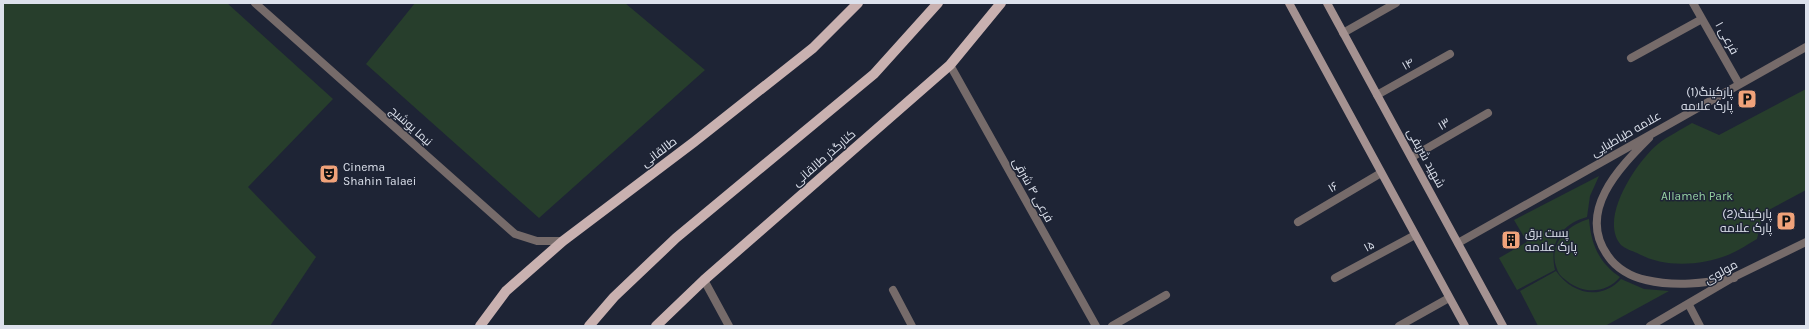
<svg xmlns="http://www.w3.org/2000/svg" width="1809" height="329" font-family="Karla,Cairo,sans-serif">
  <rect width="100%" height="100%" fill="#1e2435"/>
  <path fill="#273e2c" d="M3 3H227L333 99 248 187 316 257 270 326H3Z
    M415 3H625L705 70 539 218 366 64Z
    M1806 89V190L1763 213 1757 239C1748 244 1738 251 1728 255 1699 266 1664 268 1637 253 1632 251 1624 248 1621 245 1598 219 1637 161 1658 144 1668 136 1681 130 1692 123L1719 135Z
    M1599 176 1590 196 1587 217C1561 224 1549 243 1555 270L1517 290 1499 258 1527 242 1514 220Z
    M1589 219C1591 244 1599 263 1620 277 1606 294 1583 294 1567 281 1563 278 1558 274 1557 269 1547 245 1567 225 1589 219Z
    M1556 271C1572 294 1601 301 1621 279L1644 289 1669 291 1605 326H1538L1520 291Z"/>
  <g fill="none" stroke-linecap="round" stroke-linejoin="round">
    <path stroke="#766b6a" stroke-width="8" d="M1693 3 1739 84
      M1343 33 1396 3
      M1631 58 1702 19
      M950 65 1096 326
      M1377 95 1450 54
      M1412 157 1488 113
      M1298 222 1381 173
      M1335 278 1415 235
      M704 280 729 326
      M893 290 912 326
      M1689 305 1700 326
      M1112 326 1166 295
      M1399 326 1449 298"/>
    <path stroke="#766b6a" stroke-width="8" d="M255 3 515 234 537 241H563
      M1649 138C1619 168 1576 212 1608 256 1616 268 1631 277 1646 280 1676 287 1704 283 1734 278
      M1458 243 1806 47
      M1650 326 1732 278 1806 242"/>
    <path stroke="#a59291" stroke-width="8" d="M1289 3 1465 326
      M1327 3 1503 326"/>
    <path stroke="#c9b1b0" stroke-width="10" d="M480 326 506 291 563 241 694 142 813 48 858 3
      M589 326 614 297 676 238 874 74 938 3
      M656 326 704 280 950 65 1001 3"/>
  </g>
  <defs>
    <g id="parking-square" transform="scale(1)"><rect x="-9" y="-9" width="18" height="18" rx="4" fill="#f0a27a" stroke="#1e2435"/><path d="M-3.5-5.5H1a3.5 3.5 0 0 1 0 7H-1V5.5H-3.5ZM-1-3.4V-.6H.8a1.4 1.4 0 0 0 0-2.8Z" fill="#111"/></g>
    <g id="theatre-square" transform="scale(1)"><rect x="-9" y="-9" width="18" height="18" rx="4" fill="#f0a27a" stroke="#1e2435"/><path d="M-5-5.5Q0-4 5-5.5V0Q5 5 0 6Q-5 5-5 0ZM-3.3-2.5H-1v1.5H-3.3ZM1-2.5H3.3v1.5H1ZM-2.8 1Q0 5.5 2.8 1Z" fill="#111"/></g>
    <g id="building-square" transform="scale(1)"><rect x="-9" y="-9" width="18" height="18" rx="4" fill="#f0a27a" stroke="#1e2435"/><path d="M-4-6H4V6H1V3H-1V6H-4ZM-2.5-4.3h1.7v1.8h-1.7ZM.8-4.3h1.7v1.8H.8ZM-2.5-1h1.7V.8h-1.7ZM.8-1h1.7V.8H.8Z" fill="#111"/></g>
  </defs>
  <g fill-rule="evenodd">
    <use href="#parking-square" x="1747" y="99"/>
    <use href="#theatre-square" x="329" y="174"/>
    <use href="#parking-square" x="1786" y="221"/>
    <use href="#building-square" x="1511" y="240"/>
  </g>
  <g text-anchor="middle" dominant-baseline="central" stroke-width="3" stroke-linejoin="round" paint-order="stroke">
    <g font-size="12" fill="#dce1ec" stroke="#1e2435">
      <text transform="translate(1727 38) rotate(61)">فرعی ۱</text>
      <text transform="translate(1408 64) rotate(-29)">۱۴</text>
      <text transform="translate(1444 124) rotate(-30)">۱۳</text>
      <text transform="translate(411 126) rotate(42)">نیما یوشیج</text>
      <text transform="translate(1626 134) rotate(-30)">علامه طباطبایی</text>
      <text transform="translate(659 152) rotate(-37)">طالقانی</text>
      <text transform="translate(824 158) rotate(-41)">کنارگذر طالقانی</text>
      <text transform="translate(1426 158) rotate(61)">شهید شریفی</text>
      <text transform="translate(1333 187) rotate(-30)">۱۶</text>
      <text transform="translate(1033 190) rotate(61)">فرعی ۴ شرقی</text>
      <text transform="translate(1369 246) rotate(-29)">۱۵</text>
      <text transform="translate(1721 272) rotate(-29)">مولوی</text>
    </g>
    <g font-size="12" fill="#dce1ec" stroke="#1e2435" text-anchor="end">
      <text x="1733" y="92">پارکینگ(1)<tspan x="1733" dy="14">پارک علامه</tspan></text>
      <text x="343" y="167" text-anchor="start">Cinema<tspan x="343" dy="14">Shahin Talaei</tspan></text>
      <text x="1772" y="214">پارکینگ(2)<tspan x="1772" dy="14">پارک علامه</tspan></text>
      <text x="1525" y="233" text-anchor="start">پست برق<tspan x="1525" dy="14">پارک علامه</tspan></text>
    </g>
    <g font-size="12" fill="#96d3a3" stroke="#1e2435">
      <text x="1697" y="196">Allameh Park</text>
    </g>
  </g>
  <rect width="1809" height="329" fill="none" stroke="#dce1ec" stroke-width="8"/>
</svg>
